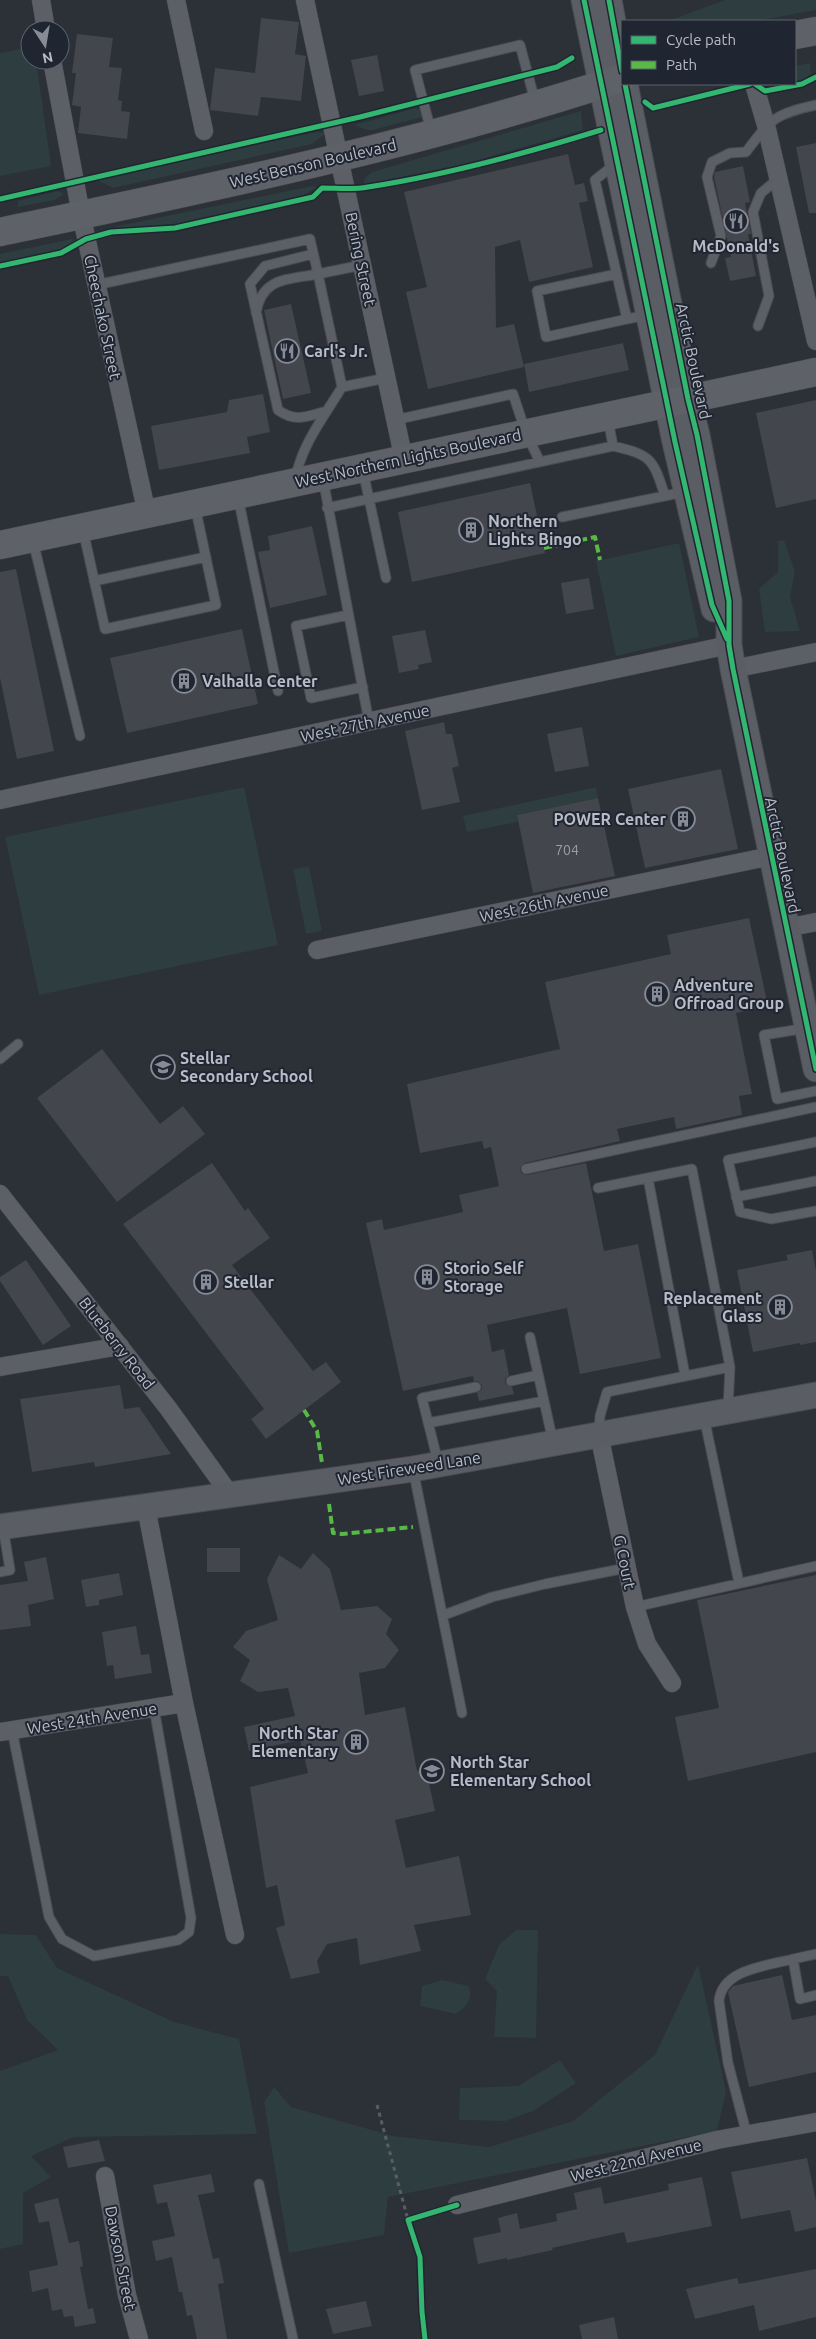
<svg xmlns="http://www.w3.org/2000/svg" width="816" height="2339" font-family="Ubuntu,sans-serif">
  <rect width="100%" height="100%" fill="#2c3037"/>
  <path fill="#2d3d40" d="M725 0H816V10L757 21H668Z
    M30 47V60H36L51 166 0 176V53Z
    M810 63 811 74 801 81 795 82V66Z
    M416 108 420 110 422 117 373 130H367L354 125Z
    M581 111 583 130 464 164 363 185 365 178 372 172Z
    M317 132 326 133 312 144 113 188 95 179Z
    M312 186 317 187 302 196 183 223 110 230 118 226Z
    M58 191 64 194 55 200 18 207V201Z
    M72 239 80 242 60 250 0 264V254Z
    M784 540 795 572 790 597 800 631 765 632 759 589 778 572V541Z
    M679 543 699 637 616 656 596 561Z
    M244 787 278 945 39 995 5 837Z
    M596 787 598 798 517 815 518 822 467 832 463 816Z
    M309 866 322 931 306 934 293 869Z
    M516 1930H538L536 2038 494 2037 497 1991 485 1979 499 1945Z
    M0 1934 36 1935 57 1968 174 2022 239 2039 257 2134 74 2137 31 2156 51 2177 23 2193V2244L0 2249V2071L58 2050 27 2020 8 1976H0Z
    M698 1964 726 2091 717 2131 388 2197 384 2235 289 2253 264 2102 274 2087 291 2107 393 2136 489 2147 573 2121 655 2055Z
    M442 1980 469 1986C473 2000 466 2006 456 2014L420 2006 422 1986Z
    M560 2060 576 2083 533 2111 505 2121 459 2120 460 2088 518 2086Z"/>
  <path fill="#43464c" d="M261 18 299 22 295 54 306 56 301 101 261 97 258 116 210 110 215 68 255 73Z
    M77 34 113 38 109 67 122 68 118 100 122 101 121 111 130 112 127 139 78 133 81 107 72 105 76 73H72Z
    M377 55 384 91 359 96 351 60Z
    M816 143V213H809L796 147Z
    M568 154 575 185 584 183 588 201 579 203 593 267 529 282 520 240 495 247 496 328 514 324 524 367 428 389 406 292 427 287 404 192Z
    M743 166 750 202 745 203 751 234H748L756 276 730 281 725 258 731 257 714 177 715 172Z
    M291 304 311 393 283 399 264 310Z
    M623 343 629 370 529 392 524 364Z
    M263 394 270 432 247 437 250 453 159 470 151 426 227 412 229 400Z
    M816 400V499L776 508 756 413Z
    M530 483 545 553 412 582 398 512Z
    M312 526 327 595 270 608 258 552 270 550 268 536Z
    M16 569 54 751 17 759 0 678V572Z
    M589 578 594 609 566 614 561 583Z
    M242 629 258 704 127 733 110 658Z
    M425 630 432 662 418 665 419 669 399 673 392 636Z
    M444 722 446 734H452L459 766 452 768 460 802 422 810 405 731Z
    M582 727 589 766 555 772 547 734Z
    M721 769 738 849 645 868 628 789Z
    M598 798 615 876 533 893 517 815Z
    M749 918 768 1006 736 1013 752 1094 739 1096 742 1115 676 1129 674 1117 617 1129 620 1141 525 1163 520 1168 521 1173 527 1175 586 1163 604 1251 638 1244 661 1358 580 1374 567 1308 487 1325 492 1352 504 1349 509 1375 505 1379V1383L512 1387 514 1394 479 1401 477 1393 482 1389V1385L478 1381H474L473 1376 403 1391 366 1223 382 1219 384 1230 463 1212 459 1195 499 1186 491 1147 484 1149 482 1141 420 1153 407 1084 560 1049 545 982 671 954 667 935Z
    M102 1049 160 1124 183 1106 205 1134 117 1202 37 1098Z
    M212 1163 245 1211 248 1208 270 1238 232 1265 313 1371 326 1362 341 1382 266 1439 251 1419 264 1409 123 1224Z
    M812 1250 816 1271V1342L800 1345V1343L753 1352 737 1270 788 1260 786 1255Z
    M26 1260 71 1326 43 1345 0 1281V1277Z
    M120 1385 124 1409 139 1407 171 1454 95 1467 94 1462 32 1472 20 1399Z
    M207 1548H240V1572H207Z
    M313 1553 330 1569 341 1610 377 1606 392 1619 386 1634 399 1650 385 1668 359 1673 365 1715 405 1707 417 1771 426 1769 435 1811 395 1820 406 1868 459 1856 471 1915 414 1925 421 1951 360 1965 357 1938 327 1944 317 1961 320 1973 291 1979 276 1928 285 1925 277 1885 266 1888 250 1787 308 1773 300 1740 249 1751 244 1727 295 1716 288 1688 258 1692 240 1681 250 1660 233 1647 246 1631 278 1620 267 1579 279 1555 301 1569Z
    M46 1557 54 1599 28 1605 31 1626 0 1630V1585L28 1581 24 1562Z
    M119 1573 123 1595 99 1600V1605L86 1607 81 1580Z
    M816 1575V1752L688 1781 675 1717 719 1708 697 1600Z
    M136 1626 141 1655 149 1654 152 1673 115 1679 113 1665 107 1666 102 1632Z
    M782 1975 792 2020 816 2015V2072L749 2087 728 1992 733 1986Z
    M99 2140 105 2161 68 2168 63 2147Z
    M807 2158 816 2201V2227L795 2232 790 2210 741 2219 731 2172Z
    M211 2174 215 2192 198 2195 213 2259 219 2258 224 2283 218 2284 227 2339H197L192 2315 187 2316 182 2292H179L172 2257 156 2261 152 2241 175 2236 167 2202 157 2204 153 2185Z
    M702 2177 712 2226 627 2243 624 2232 552 2248 553 2250 507 2260V2258L478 2264 473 2238 501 2232 498 2218 517 2213 520 2229 557 2221 556 2214 577 2209 574 2193 601 2187 604 2204 669 2190 668 2184Z
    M58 2198 69 2243 79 2241 83 2266 80 2267 88 2309 93 2308 96 2323 75 2327 73 2316 64 2317 62 2309 52 2311 48 2288 32 2292 29 2271 58 2265 49 2221 39 2223 34 2204Z
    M816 2269V2317L759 2331 754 2305 695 2319 686 2289 737 2278 739 2284Z
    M366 2301 372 2326 333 2334 326 2309Z
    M614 2317 618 2339H582L579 2325Z"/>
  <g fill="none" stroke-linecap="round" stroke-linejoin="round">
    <g stroke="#484b50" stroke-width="11">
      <path id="service" d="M431 131 415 70 520 45 535 101
        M614 165 595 180 627 319 647 315
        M313 254 265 266 250 284 278 410C296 423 307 416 327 411
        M711 263 721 236 707 177 712 162 730 153 746 152C771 119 774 114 816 105
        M362 265 318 274 342 387 386 378
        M617 274 537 291 546 337 627 319
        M96 285 310 239 318 274C287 280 262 277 256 313
        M758 326 769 296 753 212 761 193 778 179
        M608 419 613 446
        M395 420 513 394 526 433 540 462
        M363 471 386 578
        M323 479 369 722
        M295 480C302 444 323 418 342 387
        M238 497 278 691
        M327 508 613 446C652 455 653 459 665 496
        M562 517 684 492
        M83 530 105 629 216 605 195 506
        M33 541 80 736
        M94 581 206 557
        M348 615 296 626 311 698 363 687
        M807 1028 764 1035 777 1099 816 1091
        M0 1059 18 1044
        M816 1142 728 1160 740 1212 771 1219 816 1211
        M526 1169 816 1107
        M648 1178 685 1375
        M598 1188 692 1169 730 1367 728 1408
        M736 1197 816 1181
        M530 1337 553 1442
        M511 1381 538 1375
        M704 1417 739 1583
        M428 1423 544 1401
        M599 1433 600 1416 607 1392 730 1367
        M438 1462 422 1398 476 1387
        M413 1469 462 1713
        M0 1572 10 1570 3 1527
        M635 1607 816 1566
        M444 1615 492 1597 545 1584 626 1568
        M12 1730 49 1917 62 1939 94 1956 178 1940 189 1932 191 1918 154 1708
        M816 1954 793 1959 800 1999 816 1995
        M747 2135 728 2063 719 2001C722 1969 767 1966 793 1959
        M259 2184 293 2339"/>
    </g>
    <g stroke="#484b50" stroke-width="19">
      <path id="minor" d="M41 0 46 30
        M176 0 204 131
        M305 0 404 460
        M52 60 81 214 147 514
        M754 84 766 125 816 341
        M733 669 816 652
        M0 800 729 645
        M786 928 816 922
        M317 950 771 856
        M0 1194 168 1408 231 1496
        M0 1367 120 1346
        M599 1434 635 1607 647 1644 672 1683
        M146 1507 184 1703 235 1935
        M0 1732 184 1703
        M105 2176 127 2295 139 2339
        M457 2205 717 2140 816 2122"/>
    </g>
    <g stroke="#484b50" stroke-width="27">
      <path id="secondary" d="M584 0 675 442 714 609
        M609 0 622 71
        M625 84 688 399 697 435 729 601V645L733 669 816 1069
        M0 1527 413 1469 816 1395"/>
    </g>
    <g stroke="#4a4d54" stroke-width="29">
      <path id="primary" d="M795 35 816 31
        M0 232C209 188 419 145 622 78
        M0 545 816 372"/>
    </g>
    <path stroke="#5a5e63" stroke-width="3" stroke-dasharray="4 4" stroke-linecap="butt" d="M377 2105 408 2220"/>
    <use href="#service" stroke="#5c5f65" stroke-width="9"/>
    <use href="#minor" stroke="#5c5f65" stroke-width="18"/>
    <use href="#secondary" stroke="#5a5d64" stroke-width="25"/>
    <use href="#primary" stroke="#5e6167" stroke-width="28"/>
    <path stroke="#58b947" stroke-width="4" stroke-dasharray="8 4" stroke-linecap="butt" d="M544 548 595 537 600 560
      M304 1410 317 1431 322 1463
      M329 1504 333 1533 342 1534 413 1527"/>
    <g stroke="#202631" stroke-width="8">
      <path id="cycleway" d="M584 0 675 442 712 605 727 639
        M609 0 622 71
        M625 84 688 399 697 435 729 601V645L733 669 816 1069
        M755 84 765 91 802 84 816 77
        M645 102 653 108 750 84
        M0 199 360 117 557 67 572 58
        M0 266 61 253 86 239 111 232 175 228 313 197 322 188C337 188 353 190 368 187 445 175 527 153 601 130
        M425 2339 422 2312 420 2257 408 2220 457 2205"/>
    </g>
    <use href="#cycleway" stroke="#33b770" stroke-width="5"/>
  </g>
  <defs>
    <g id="restaurant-ring" transform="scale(1.25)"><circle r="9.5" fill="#202631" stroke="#868b95" stroke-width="1.5"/><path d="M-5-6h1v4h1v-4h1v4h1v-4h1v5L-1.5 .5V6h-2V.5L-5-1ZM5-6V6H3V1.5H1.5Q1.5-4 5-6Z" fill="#868b95"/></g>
    <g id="building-ring" transform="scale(1.25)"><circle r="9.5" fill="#202631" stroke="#868b95" stroke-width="1.5"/><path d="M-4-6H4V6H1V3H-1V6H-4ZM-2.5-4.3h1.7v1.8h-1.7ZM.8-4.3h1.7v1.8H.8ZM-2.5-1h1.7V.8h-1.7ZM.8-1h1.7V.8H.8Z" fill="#868b95"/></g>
    <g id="school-ring" transform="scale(1.25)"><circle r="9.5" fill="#202631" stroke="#868b95" stroke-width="1.5"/><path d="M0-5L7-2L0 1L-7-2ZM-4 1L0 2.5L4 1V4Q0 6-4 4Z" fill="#868b95"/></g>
  </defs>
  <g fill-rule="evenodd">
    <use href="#restaurant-ring" x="736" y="221"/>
    <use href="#restaurant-ring" x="287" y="351"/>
    <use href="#building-ring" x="471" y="530"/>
    <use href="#building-ring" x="184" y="681"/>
    <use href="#building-ring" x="683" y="819"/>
    <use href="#building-ring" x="657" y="994"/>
    <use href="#school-ring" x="163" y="1067"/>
    <use href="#building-ring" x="427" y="1277"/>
    <use href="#building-ring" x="206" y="1282"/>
    <use href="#building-ring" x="780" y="1307"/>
    <use href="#building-ring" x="356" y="1742"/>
    <use href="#school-ring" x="432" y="1771"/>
  </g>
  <g text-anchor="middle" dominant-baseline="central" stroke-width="4" stroke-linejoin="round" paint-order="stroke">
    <g font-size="14" fill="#9a9ea8">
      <text x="567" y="850">704</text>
    </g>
    <g font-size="16" fill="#b7bcc7" stroke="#202631">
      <text transform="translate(313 163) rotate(-13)">West Benson Boulevard</text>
      <text transform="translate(361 259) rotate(78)">Bering Street</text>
      <text transform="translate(103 317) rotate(78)">Cheechako Street</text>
      <text transform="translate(694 361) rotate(78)">Arctic Boulevard</text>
      <text transform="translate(408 458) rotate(-12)">West Northern Lights Boulevard</text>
      <text transform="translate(365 723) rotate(-12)">West 27th Avenue</text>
      <text transform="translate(783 855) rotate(78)">Arctic Boulevard</text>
      <text transform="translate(544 903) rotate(-12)">West 26th Avenue</text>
      <text transform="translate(117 1343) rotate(52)">Blueberry Road</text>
      <text transform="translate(409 1468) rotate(-9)">West Fireweed Lane</text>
      <text transform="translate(625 1562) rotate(78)">G Court</text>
      <text transform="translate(92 1718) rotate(-9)">West 24th Avenue</text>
      <text transform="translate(636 2160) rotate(-14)">West 22nd Avenue</text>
      <text transform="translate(121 2258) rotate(79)">Dawson Street</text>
    </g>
    <g font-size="16" font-weight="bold" fill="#b7bcc7" stroke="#202631" text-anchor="start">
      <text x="736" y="246" text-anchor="middle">McDonald's</text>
      <text x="304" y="351">Carl's Jr.</text>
      <text x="488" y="521">Northern<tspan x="488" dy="18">Lights Bingo</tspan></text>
      <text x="202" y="681">Valhalla Center</text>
      <text x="666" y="819" text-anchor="end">POWER Center</text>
      <text x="674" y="985">Adventure<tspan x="674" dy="18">Offroad Group</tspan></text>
      <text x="180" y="1058">Stellar<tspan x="180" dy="18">Secondary School</tspan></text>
      <text x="444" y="1268">Storio Self<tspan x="444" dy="18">Storage</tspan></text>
      <text x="224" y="1282">Stellar</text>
      <text x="762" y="1298" text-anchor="end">Replacement<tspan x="762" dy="18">Glass</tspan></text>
      <text x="338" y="1733" text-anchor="end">North Star<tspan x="338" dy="18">Elementary</tspan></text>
      <text x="450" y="1762">North Star<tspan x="450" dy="18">Elementary School</tspan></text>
    </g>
  </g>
  <rect x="621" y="20" width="175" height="65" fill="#202631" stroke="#5c626d"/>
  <rect x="631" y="36" width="25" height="8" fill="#33b770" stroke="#5c626d"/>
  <text x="666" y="45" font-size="15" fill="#b7bcc7">Cycle path</text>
  <rect x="631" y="61" width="25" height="8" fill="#58b947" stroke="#5c626d"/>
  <text x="666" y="70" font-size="15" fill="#b7bcc7">Path</text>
  <g transform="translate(45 45) rotate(168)"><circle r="24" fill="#202631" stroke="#5c626d"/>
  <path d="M0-4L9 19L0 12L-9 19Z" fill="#868b95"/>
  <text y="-8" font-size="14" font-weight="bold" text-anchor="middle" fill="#b7bcc7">N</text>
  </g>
</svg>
